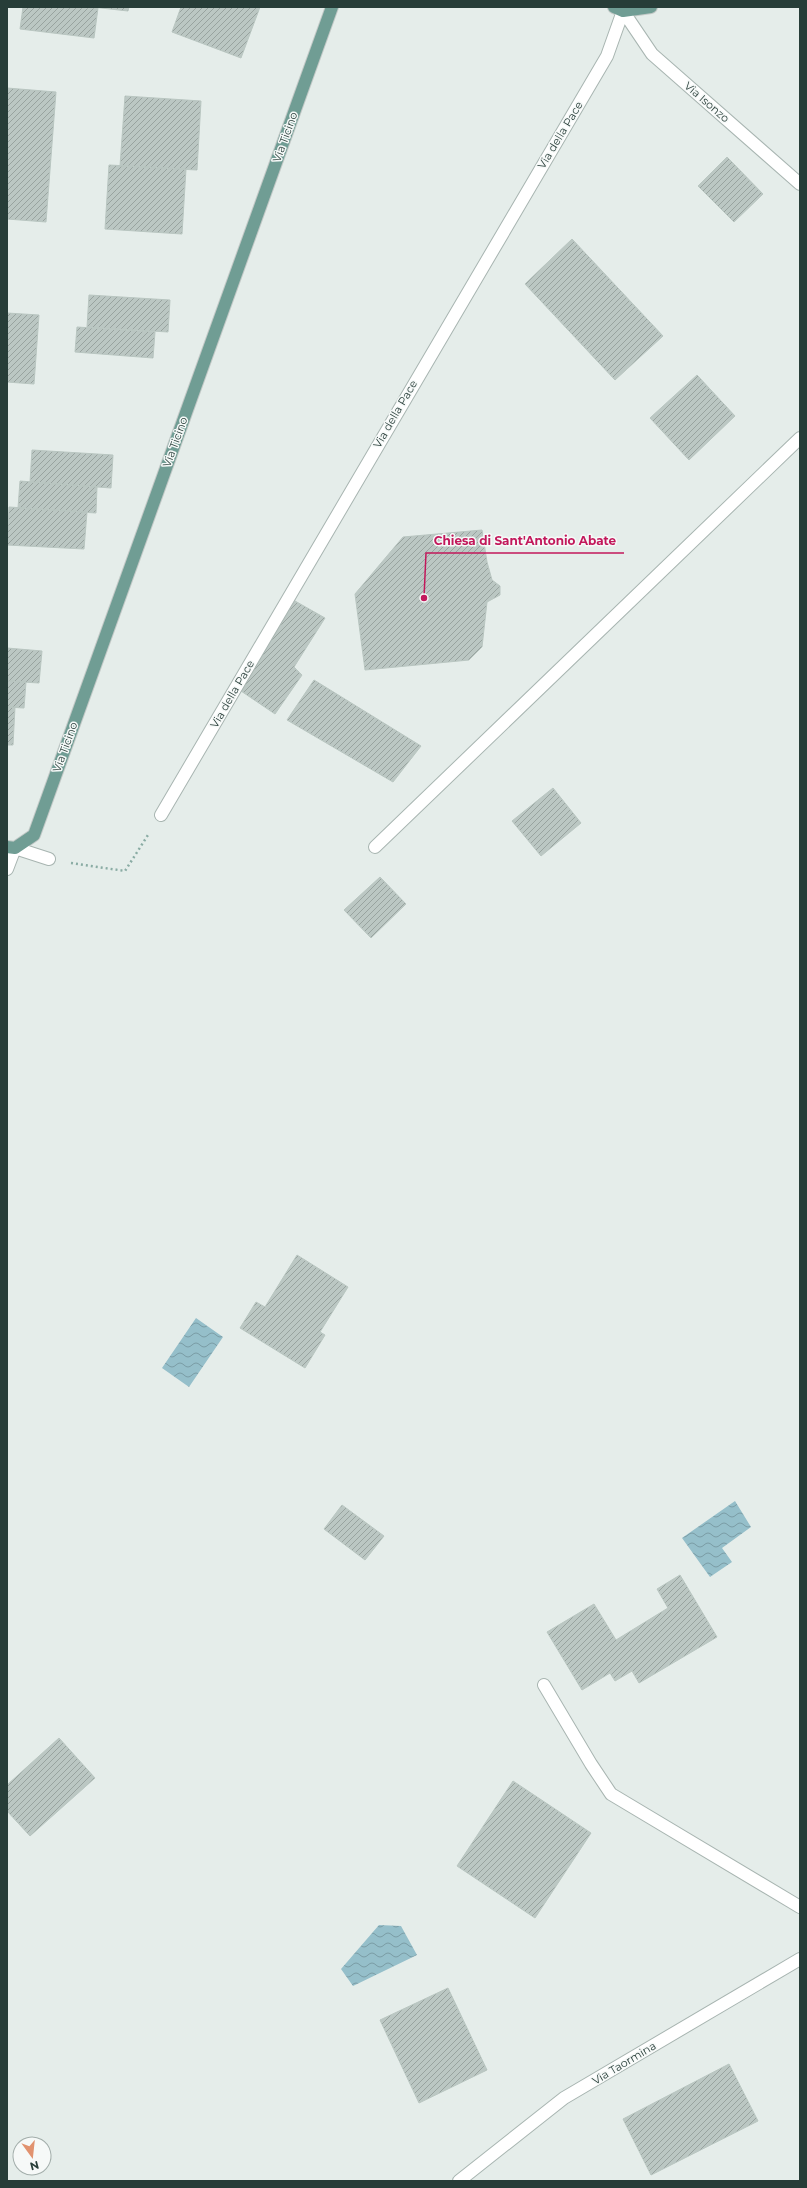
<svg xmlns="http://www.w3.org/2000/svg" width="807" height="2188" font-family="Montserrat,sans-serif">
  <defs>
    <pattern id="water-waves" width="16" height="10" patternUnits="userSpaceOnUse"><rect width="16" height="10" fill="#95bfca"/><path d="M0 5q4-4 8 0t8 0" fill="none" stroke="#7a9ca5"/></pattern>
    <pattern id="building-hatch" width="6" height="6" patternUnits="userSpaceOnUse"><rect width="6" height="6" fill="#bbc7c3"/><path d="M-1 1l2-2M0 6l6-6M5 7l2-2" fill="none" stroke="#98a39f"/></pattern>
  </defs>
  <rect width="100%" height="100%" fill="#e5edea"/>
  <path fill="url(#water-waves)" d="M196 1318 223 1337 189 1387 162 1368Z
    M735 1501 751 1527 722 1548 732 1562 710 1577 682 1538Z
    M379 1925 401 1926 417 1955 353 1986 341 1969Z"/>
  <path fill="url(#building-hatch)" stroke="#b9c6c1" d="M23 7 98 8 94 38 20 29Z
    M92 7H129L128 11Z
    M181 7H260L241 58 172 32Z
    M7 88 56 92 46 222 7 219Z
    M125 96 201 101 197 170 120 166Z
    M727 157 763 194 734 222 698 186Z
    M109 165 186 169 182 234 105 229Z
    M572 239 663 336 615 380 525 284Z
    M89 295 170 300 168 332 87 327Z
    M7 313 39 315 34 384 7 382Z
    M77 327 155 332 153 358 75 352Z
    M697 375 735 416 689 460 650 418Z
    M32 450 113 455 111 488 30 482Z
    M20 481 97 487 96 513 18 508Z
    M9 507 87 512 84 549 7 545Z
    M482 530 487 562 492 580 500 586V595L487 602 482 647 469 660 365 670 355 594 403 537Z
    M295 601 325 618 294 667 302 675 275 714 241 691Z
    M7 648 42 651 39 683 7 681Z
    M314 680 421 746 393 782 287 720Z
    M7 681 26 682 24 708 7 707Z
    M7 707H15L13 745H7Z
    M553 788 581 823 541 856 512 821Z
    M380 877 406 904 371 938 344 910Z
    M297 1255 348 1287 320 1332 325 1335 305 1368 240 1328 256 1302 265 1307Z
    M342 1505 384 1536 365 1560 324 1529Z
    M680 1575 717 1637 639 1683 632 1671 615 1681 610 1673 582 1690 547 1632 594 1604 616 1640 668 1608 657 1589Z
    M59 1738 95 1778 30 1836 7 1811V1785Z
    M513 1781 591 1833 535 1918 457 1866Z
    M448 1988 487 2070 419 2103 380 2020Z
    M729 2064 758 2121 651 2175 623 2119Z"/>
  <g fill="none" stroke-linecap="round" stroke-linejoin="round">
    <g stroke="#a8b5b1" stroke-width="14">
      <path id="minor" d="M623 11 652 54 800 184
        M161 815 607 56 623 11
        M375 847 800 438
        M7 869 15 848 49 859
        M544 1685 591 1764 611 1794 800 1907
        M459 2181 564 2098 800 1959"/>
    </g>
    <g stroke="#c3c9c7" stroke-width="14">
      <path id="major" d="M614 7 623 11 651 7
        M7 847 15 848 34 835 332 7"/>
    </g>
    <path stroke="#8aaca4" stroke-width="2.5" stroke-dasharray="2 3" stroke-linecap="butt" d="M71 863 125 871 148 835"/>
    <use href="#minor" stroke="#fff" stroke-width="12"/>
    <use href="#major" stroke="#709d94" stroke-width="12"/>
  </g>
  <g text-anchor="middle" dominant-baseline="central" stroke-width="3" stroke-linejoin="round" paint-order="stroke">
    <g font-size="11" fill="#273d38" stroke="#f6f9f8">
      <text transform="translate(707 102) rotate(41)">Via Isonzo</text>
      <text transform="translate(560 135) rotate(-59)">Via della Pace</text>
      <text transform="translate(285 137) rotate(-70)">Via Ticino</text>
      <text transform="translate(395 414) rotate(-60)">Via della Pace</text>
      <text transform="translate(175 442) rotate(-70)">Via Ticino</text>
      <text transform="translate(232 694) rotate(-60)">Via della Pace</text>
      <text transform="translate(65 747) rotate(-70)">Via Ticino</text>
      <text transform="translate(624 2063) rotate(-31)">Via Taormina</text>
    </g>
  </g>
  <path fill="none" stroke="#c2185b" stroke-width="1.5" d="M424 598L426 553H624"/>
  <circle fill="#c2185b" stroke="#f6f9f8" stroke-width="1.5" cx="424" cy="598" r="4"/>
  <g font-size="12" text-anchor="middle" font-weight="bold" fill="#c2185b" stroke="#f6f9f8" stroke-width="3" stroke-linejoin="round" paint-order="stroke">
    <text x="525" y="545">Chiesa di Sant'Antonio Abate</text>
  </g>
  <rect width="807" height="2188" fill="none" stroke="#273d38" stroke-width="16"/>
  <g transform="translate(32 2156) rotate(165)"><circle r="19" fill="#f6f9f8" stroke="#a3aeab"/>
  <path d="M0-3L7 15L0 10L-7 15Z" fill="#e1926f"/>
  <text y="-6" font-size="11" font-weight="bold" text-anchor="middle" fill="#273d38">N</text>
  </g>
</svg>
